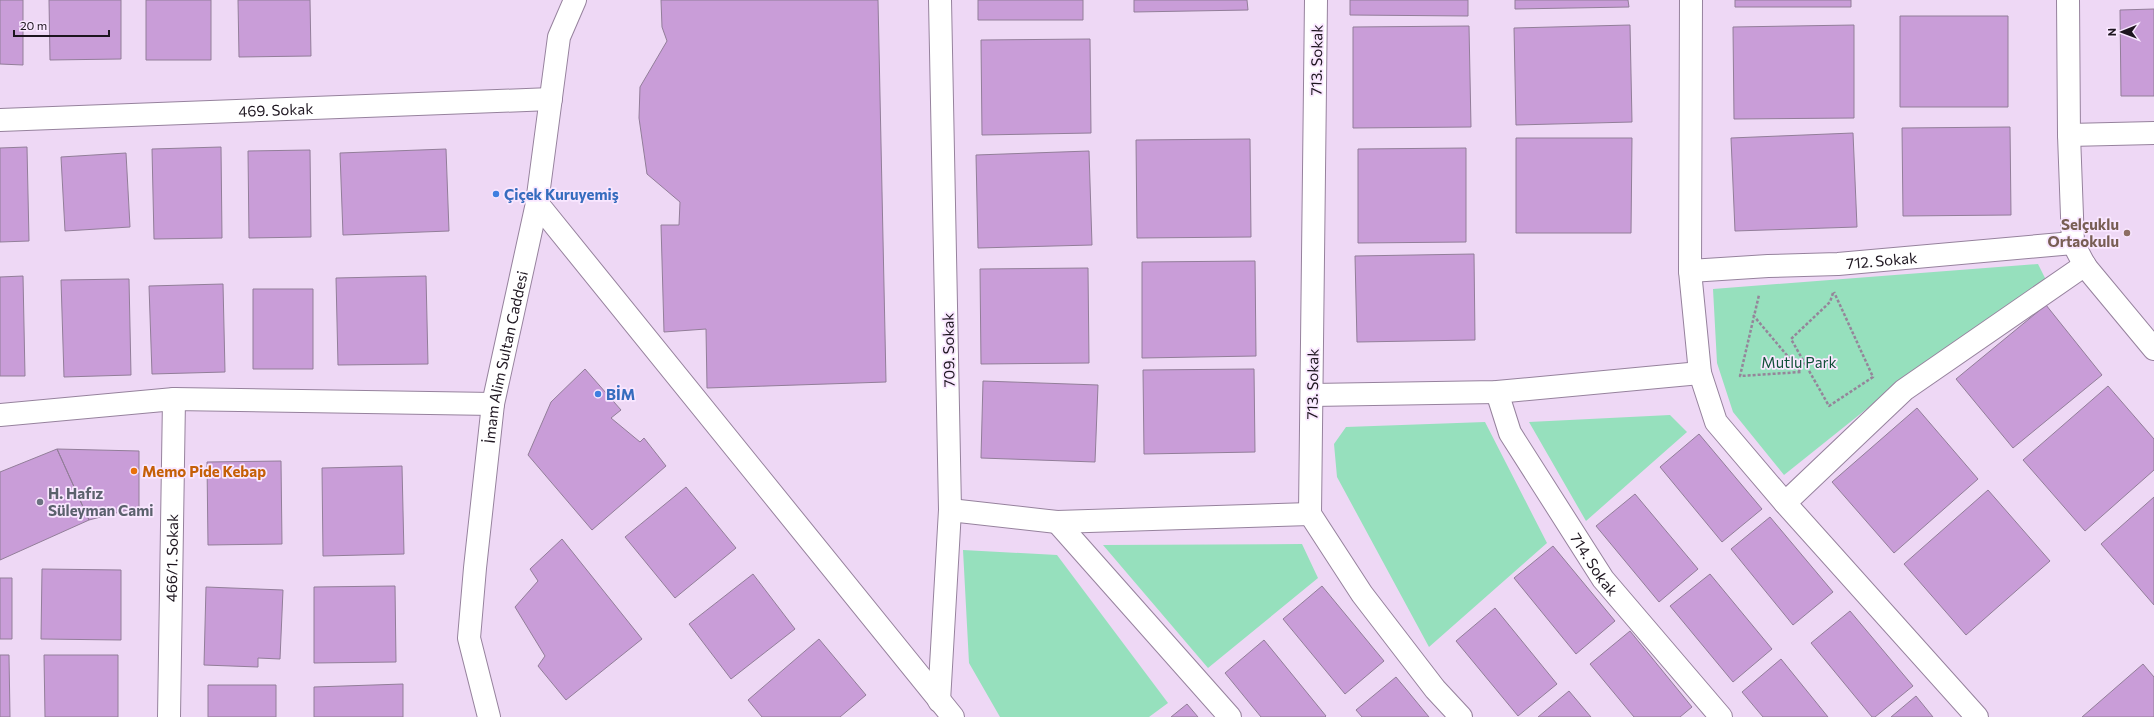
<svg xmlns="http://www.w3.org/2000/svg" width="2154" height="717" font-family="Commissioner,sans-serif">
  <rect width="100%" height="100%" fill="#eed8f5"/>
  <path fill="#96e0bd" d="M2038 264 2047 282 1909 375 1784 475 1733 412 1717 363 1713 289Z
    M1670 415 1687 432 1586 521 1529 422Z
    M1485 422 1547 543 1429 647 1337 477 1334 444 1346 427Z
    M1302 544 1318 578 1208 668 1103 545Z
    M963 550 1057 555 1168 703 1149 717H1000L969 663Z"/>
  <path fill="#c99dd8" stroke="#927e99" d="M0 0H23V65L0 64Z
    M49 0H121V59L50 60Z
    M146 0H211V60H146Z
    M238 0H310L311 56 239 57Z
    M661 0H878L886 382 707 388 706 329 664 332 661 225H679L680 202 647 174 639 118 640 87 667 41 662 27Z
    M978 0H1083V20H978Z
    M1134 0H1247L1248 10 1134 12Z
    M1350 0H1468V16L1350 15Z
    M1515 0H1628L1629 7 1515 9Z
    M1735 0H1851V7H1735Z
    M2154 9V96H2121L2120 10Z
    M1900 16H2008V107H1900Z
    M1630 25 1632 122 1516 125 1514 28Z
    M1854 25V118L1734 119 1733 27Z
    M1469 26 1471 127 1353 128V27Z
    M1090 39 1091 133 982 135 981 40Z
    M2010 127 2011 215 1903 216 1902 128Z
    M1853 133 1857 227 1735 231 1731 138Z
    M1516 138H1632L1631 233H1516Z
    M1250 139 1251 237 1137 238 1136 140Z
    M27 147 29 241 0 242V148Z
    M221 147 222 238 154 239 152 149Z
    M1466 148V242L1358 243V149Z
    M446 149 449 231 343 235 340 153Z
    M310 150 311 237 249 238 248 151Z
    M1089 151 1092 245 978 248 976 155Z
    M126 153 130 227 65 231 61 157Z
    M1474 254 1475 340 1357 342 1355 256Z
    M1255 261 1256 356 1142 358V262Z
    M1088 268 1089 363 981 364 980 269Z
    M23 276 25 376H0V277Z
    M426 276 428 364 338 365 336 278Z
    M129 279 131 375 64 377 61 280Z
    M223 284 225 372 152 374 149 286Z
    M253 289H313V369H253Z
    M2046 305 2102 375 2013 448 1956 379Z
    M585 369 621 410 611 418 640 442 644 438 666 466 592 530 528 455 551 402Z
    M1254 369 1255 452 1144 454 1143 370Z
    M983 381 1098 385 1095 462 981 458Z
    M2108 386 2154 439V470L2085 531 2023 460Z
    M1917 408 1978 479 1894 553 1832 482Z
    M1699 434 1762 509 1722 542 1660 467Z
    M57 449 89 520 0 560V472Z
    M57 449 139 451V507L89 520Z
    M281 461 282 544 208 545 207 462Z
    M402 466 404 554 323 556 322 468Z
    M686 487 736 548 675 598 625 537Z
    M1988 490 2050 561 1966 635 1904 564Z
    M1635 494 1698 569 1659 602 1596 526Z
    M2154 497V605L2101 544Z
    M1770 517 1833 592 1793 625 1731 549Z
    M562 539 642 639 566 700 538 666 545 656 515 607 538 581 530 569Z
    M1553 546 1615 621 1576 654 1514 578Z
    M42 569 121 570V640L41 639Z
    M753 574 795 629 731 679 689 624Z
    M1710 574 1772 649 1733 682 1670 606Z
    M0 578H12V639H0Z
    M395 586 396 662 314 663V587Z
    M1322 586 1384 661 1345 694 1283 619Z
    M206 587 283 590 280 659 258 658V667L204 665Z
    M1495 608 1557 684 1518 716 1456 641Z
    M1850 611 1913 686 1875 717H1872L1811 643Z
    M1630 631 1692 707 1680 717H1634L1590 664Z
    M819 639 866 695 840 717H762L748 700Z
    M1264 640 1326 716 1325 717H1261L1225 673Z
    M0 655H9L10 717H0Z
    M44 655H118V717H45Z
    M1781 659 1828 717H1763L1742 692Z
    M2143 664 2154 677V717H2082Z
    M1396 677 1429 717H1362L1356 710Z
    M403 684V717H314V687Z
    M208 685H276V717H208Z
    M1569 691 1591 717H1538Z
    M1916 696 1933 717H1891Z
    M1187 704 1198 717H1171Z"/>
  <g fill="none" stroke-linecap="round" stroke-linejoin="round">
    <g stroke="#96829d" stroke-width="24">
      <g id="minor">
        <path d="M1316 0 1310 514 1362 594 1435 689 1461 717"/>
        <path d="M1691 0 1690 271 1700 373 1716 422 1785 503 1977 717"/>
        <path d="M2068 0 2069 135 2073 243 2085 266 2154 349"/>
        <path id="s1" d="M0 120 551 99"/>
        <path d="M2069 135 2154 133"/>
        <path d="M537 203 953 717"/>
        <path id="s2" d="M1690 271 1768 266 1838 264 2073 243"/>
        <path id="s3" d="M1497 392 1510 433 1603 579 1721 717"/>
        <path d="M1312 395 1497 392 1700 373"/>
        <path d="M0 415 174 399 493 404"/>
        <path d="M1785 503 1904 390 2085 265"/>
        <path d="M950 510 1057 522 1310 514"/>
        <path d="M1057 522 1230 717"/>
        <path d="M939 701 950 510 940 0"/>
        <path id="s4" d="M169 717 174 399"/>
        <path id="s5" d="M489 717 469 638 475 568 493 404 537 203 559 37 575 0"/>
      </g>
    </g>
    <path stroke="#95859a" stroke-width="2.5" stroke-dasharray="3 2" stroke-linecap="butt" d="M1833 293 1830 302 1791 339 1829 406 1873 377 1834 292
      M1753 315 1801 372 1740 376 1759 295"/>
    <use href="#minor" stroke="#fff" stroke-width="22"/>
  </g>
  <g fill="#3f7fe0" stroke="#f9e7ff" stroke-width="1.5">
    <circle cx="496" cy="194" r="4"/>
    <circle cx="598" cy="394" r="4"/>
  </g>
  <circle fill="#8d6e63" stroke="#f9e7ff" stroke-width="1.5" cx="2127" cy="233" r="4"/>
  <circle fill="#e8710a" stroke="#f9e7ff" stroke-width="1.5" cx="134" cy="471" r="4"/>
  <circle fill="#6b7280" stroke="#f9e7ff" stroke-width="1.5" cx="40" cy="502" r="4"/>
  <g text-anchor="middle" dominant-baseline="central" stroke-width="3.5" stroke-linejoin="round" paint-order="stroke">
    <g font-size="15" fill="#1d151f" stroke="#f9e7ff">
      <text transform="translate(1316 60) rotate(-89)">713. Sokak</text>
      <text stroke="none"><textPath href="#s1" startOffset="276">469. Sokak</textPath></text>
      <text stroke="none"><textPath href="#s2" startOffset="192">712. Sokak</textPath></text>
      <text transform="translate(948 350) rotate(-91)">709. Sokak</text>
      <text stroke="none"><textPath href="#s5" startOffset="365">İmam Alim Sultan Caddesi</textPath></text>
      <text transform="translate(1312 384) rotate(-89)">713. Sokak</text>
      <text stroke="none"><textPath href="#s4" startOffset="159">466/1. Sokak</textPath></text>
      <text stroke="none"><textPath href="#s3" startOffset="199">714. Sokak</textPath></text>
    </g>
    <g font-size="15" font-weight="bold" fill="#366cbe" stroke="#f9e7ff" text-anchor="start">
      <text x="504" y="194">Çiçek Kuruyemiş</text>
      <text x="606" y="394">BİM</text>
    </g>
    <g font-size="15" font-weight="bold" fill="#785e54" stroke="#f9e7ff" text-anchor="end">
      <text x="2119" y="224">Selçuklu<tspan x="2119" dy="17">Ortaokulu</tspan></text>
    </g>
    <g font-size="15" fill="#105038" stroke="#f9e7ff">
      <text x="1799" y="362">Mutlu Park</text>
    </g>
    <g font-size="15" font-weight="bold" fill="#c56008" stroke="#f9e7ff" text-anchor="start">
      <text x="142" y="471">Memo Pide Kebap</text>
    </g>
    <g font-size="15" font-weight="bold" fill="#5b616d" stroke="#f9e7ff" text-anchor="start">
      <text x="48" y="493">H. Hafız<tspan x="48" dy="17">Süleyman Cami</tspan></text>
    </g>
  </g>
  <g transform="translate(2122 32) rotate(269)" stroke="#f9e7ff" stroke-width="3" paint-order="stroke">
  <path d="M0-3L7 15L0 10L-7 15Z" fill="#1d151f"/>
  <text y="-6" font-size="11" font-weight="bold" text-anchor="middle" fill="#1d151f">N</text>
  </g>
  <path d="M14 30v6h95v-6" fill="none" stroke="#1d151f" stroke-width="2"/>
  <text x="20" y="30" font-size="12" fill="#1d151f" stroke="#f9e7ff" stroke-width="3" paint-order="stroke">20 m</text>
</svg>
